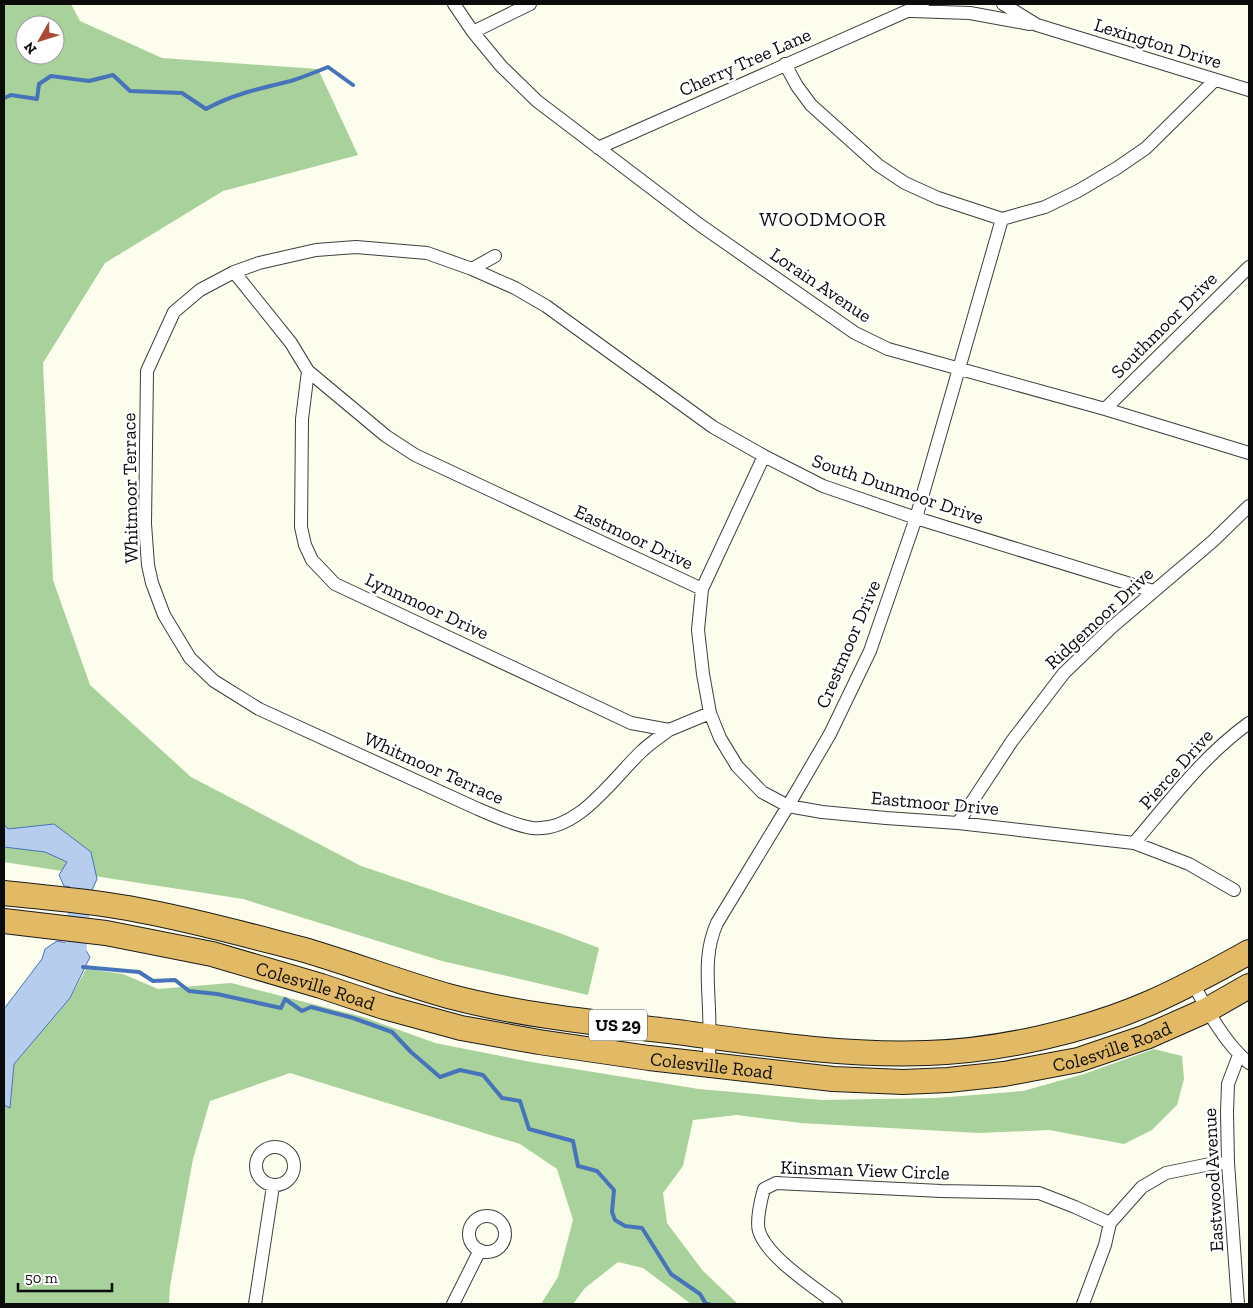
<svg xmlns="http://www.w3.org/2000/svg" width="1253" height="1308" font-family="'Zilla Slab',serif">
  <rect width="100%" height="100%" fill="#fcfdec"/>
  <path fill="#a8d19b" fill-rule="evenodd" d="M4 4H71L80 21 162 58 318 69 358 155 223 191 105 263 43 363 53 580 90 685 191 777 361 866 554 931 599 948 588 995 442 961 243 899 4 862ZM25 25H55V55H25Z
    M86 969 123 974 158 989 231 983 363 1017 435 1043 531 1062 699 1089 822 1100 936 1098 1023 1091 1084 1074 1154 1049 1182 1056 1184 1079 1177 1105 1152 1130 1124 1144 1049 1130 979 1133 801 1123 737 1115 693 1120 683 1166 663 1193 667 1223 703 1271 738 1304H691L643 1268 618 1262 585 1288 573 1304H541L558 1277 573 1220 557 1169 520 1144 290 1073 210 1101 193 1159 170 1286 169 1304H4V1105L10 1108 14 1064 70 998Z"/>
  <path fill="#b7cdee" stroke="#4773bb" d="M4 824 8 829 54 824 91 852 97 879 92 890 64 886 59 875 67 862 45 852 4 847Z
    M57 941 76 945 82 944 90 957 70 998 14 1064 10 1108 4 1105V1009L42 959 45 949Z"/>
  <g fill="none" stroke-linecap="round" stroke-linejoin="round">
    <path stroke="#4773bb" stroke-width="4" d="M4 98 11 95 37 99 39 84 51 76 89 81 113 75 130 91 182 93 206 109C233 94 262 88 291 81 303 77 316 72 328 67L353 85
      M83 967 139 972 153 981 175 980 189 991 217 994 281 1008 285 999 302 1011 311 1007 353 1018 392 1032 411 1052 440 1077 460 1070 483 1075 502 1098 520 1101 529 1129 573 1141 578 1166 597 1171 614 1190 612 1212 615 1220 625 1226 642 1228 671 1274 700 1294 706 1304H709"/>
    <path stroke="#b7cdee" stroke-width="22" d="M61 971 75 955 81 883"/>
    <g stroke="#3e3e3e" stroke-width="14">
      <path id="street" d="M454 4 473 32 501 66 537 101 700 225 855 333 888 349 1105 409 1249 453
        M1003 4 1037 25 1249 90
        M911 11 970 13 1030 24
        M473 32 530 4
        M785 64 797 86 811 105 878 165 905 183 938 198 1002 219 1045 207 1078 191 1117 168 1146 148 1215 80
        M598 148 923 4
        M472 269 495 256
        M234 272 291 343 308 371 386 436 415 455 702 589
        M308 371 302 419 301 527 305 545 312 560 335 584 631 723 669 730 710 713
        M1105 409 1249 267
        M764 456 702 589 698 630 703 674 710 713 720 738 737 766 762 792 788 806 822 812 886 818 958 823 1134 843 1189 864 1234 890
        M669 730C660 737 650 743 642 751 612 779 578 833 532 828 513 825 495 816 478 809L259 709 214 681 190 658 164 615 152 583 148 565 145 524 147 371 174 312 200 290 234 272 259 263 316 250 356 247 427 253 472 269 515 288 546 306 713 427 764 456 823 486 916 518 1153 591
        M958 823 1012 741 1064 673 1112 627 1213 541 1249 506
        M1134 843C1171 800 1202 757 1249 723
        M1193 983C1207 1010 1225 1044 1249 1063
        M709 1065C709 1047 710 1029 709 1010 708 979 704 952 717 923L788 806 830 734 870 651 916 518 1002 219
        M256 1166a19 19 0 1 1 38 0a19 19 0 1 1-38 0Z
        M469 1234a18 18 0 1 1 36 0a18 18 0 1 1-36 0Z
        M255 1304 273 1186
        M453 1304 480 1250
        M836 1304C814 1287 767 1257 759 1231 756 1221 761 1199 764 1189L776 1183 941 1191 1039 1193 1075 1207 1110 1223
        M1083 1304 1105 1245 1110 1223 1142 1187 1166 1173 1210 1164 1228 1163
        M1238 1304 1228 1163 1227 1112 1228 1084 1239 1055"/>
    </g>
    <g stroke="#1c1c1c" stroke-width="26">
      <g id="highway">
        <path d="M4 893C48 898 94 901 138 910 193 920 247 935 301 949 350 963 398 982 448 996 523 1016 600 1023 677 1032 759 1043 843 1056 927 1053 999 1051 1086 1031 1152 1002 1185 987 1217 970 1249 952"/>
        <path id="s1" d="M4 921 106 933 212 954 321 986 384 1007 461 1028 539 1042 649 1058 833 1079 903 1082 948 1080 1004 1074 1078 1060 1146 1037 1207 1010 1249 986"/>
      </g>
    </g>
    <use href="#street" stroke="#fff" stroke-width="12"/>
    <use href="#highway" stroke="#e2ba65" stroke-width="24"/>
  </g>
  <g text-anchor="middle" dominant-baseline="central" stroke-width="5" stroke-linejoin="round" paint-order="stroke">
    <rect fill="#fff" stroke="#545454" stroke-width="1" x="589" y="1009.5" width="58" height="31" rx="4"/>
    <g font-size="18" font-weight="bold" fill="#0b0b0b">
      <text x="618" y="1025">US 29</text>
    </g>
    <g font-size="19" fill="#0b0b0b" stroke="#fff">
      <text transform="translate(1158 43) rotate(17)">Lexington Drive</text>
      <text transform="translate(745 62) rotate(-24)">Cherry Tree Lane</text>
      <text transform="translate(821 285) rotate(34)">Lorain Avenue</text>
      <text transform="translate(1164 325) rotate(-45)">Southmoor Drive</text>
      <text transform="translate(130 488) rotate(-91)">Whitmoor Terrace</text>
      <text transform="translate(898 489) rotate(19)">South Dunmoor Drive</text>
      <text transform="translate(634 537) rotate(25)">Eastmoor Drive</text>
      <text transform="translate(427 606) rotate(25)">Lynnmoor Drive</text>
      <text transform="translate(1099 618) rotate(-43)">Ridgemoor Drive</text>
      <text transform="translate(848 644) rotate(-67)">Crestmoor Drive</text>
      <text transform="translate(434 768) rotate(24)">Whitmoor Terrace</text>
      <text transform="translate(1176 769) rotate(-48)">Pierce Drive</text>
      <text transform="translate(935 803) rotate(5)">Eastmoor Drive</text>
      <text stroke="none"><textPath href="#s1" startOffset="319">Colesville Road</textPath></text>
      <text stroke="none"><textPath href="#s1" startOffset="1129">Colesville Road</textPath></text>
      <text stroke="none"><textPath href="#s1" startOffset="724">Colesville Road</textPath></text>
      <text transform="translate(865 1170) rotate(2)">Kinsman View Circle</text>
      <text transform="translate(1213 1180) rotate(-93)">Eastwood Avenue</text>
    </g>
    <g font-size="20" letter-spacing="1" fill="#0b0b0b" stroke="#fff">
      <text x="823" y="219">WOODMOOR</text>
    </g>
  </g>
  <rect width="1253" height="1308" fill="none" stroke="#0b0b0b" stroke-width="10"/>
  <g transform="translate(40 40) rotate(231)"><circle r="24" fill="#ffffff" stroke="#9d9d9d"/>
  <path d="M0-4L9 19L0 12L-9 19Z" fill="#a94a35"/>
  <text y="-8" font-size="14" font-weight="bold" text-anchor="middle" fill="#0b0b0b">N</text>
  </g>
  <path d="M18 1283v8h94v-8" fill="none" stroke="#0b0b0b" stroke-width="2.5"/>
  <text x="25" y="1283" font-size="15" fill="#0b0b0b" stroke="#ffffff" stroke-width="4" paint-order="stroke">50 m</text>
</svg>
